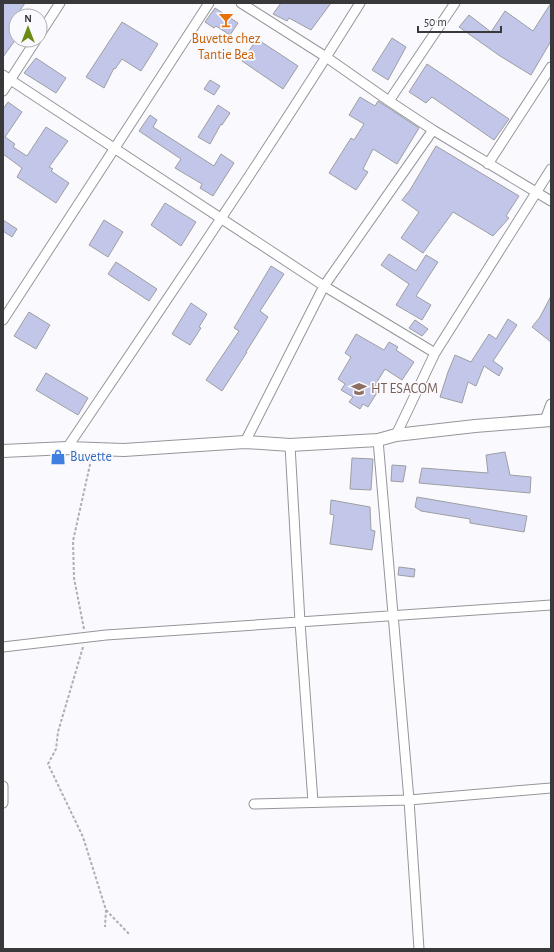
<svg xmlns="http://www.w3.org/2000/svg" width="554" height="952" font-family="'Alegreya Sans',sans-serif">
  <rect width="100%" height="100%" fill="#fafafe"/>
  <path fill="#c2c7ea" stroke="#9d9ea2" d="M3 3H25L9 27 16 31V39L3 57Z
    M281 3H331L311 30 289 18 287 21 273 14Z
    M551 3V41L531 75 500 56 459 27 469 15 491 32 505 11 533 31Z
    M215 8 238 23 230 35 216 26 214 28 205 22Z
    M122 22 158 44 141 71 122 59 115 69 114 68 104 88 86 77Z
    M392 38 406 47 388 80 372 70Z
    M257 39 298 66 283 89 242 61Z
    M36 58 66 78 56 93 24 73Z
    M427 64 509 119 494 140 432 97 426 103 409 92Z
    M210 80 220 86 214 95 204 89Z
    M360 97 375 106 378 101 419 128 397 164 373 149 363 169 368 172 356 190 329 173 351 138 354 140 364 124 349 115Z
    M8 102 22 112 5 137 15 144 13 147 27 156 46 127 68 141 49 167 53 169 51 171 69 183 56 203 17 177 22 168 3 154V109Z
    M218 105 230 113 222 125 221 124 210 144 198 137Z
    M150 115 157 120 153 127 214 166 221 154 234 163 213 196 200 188 202 184 175 168 181 159 139 131Z
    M436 146 519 196 506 216 509 218 493 236 453 212 423 253 401 238 419 212 402 200 410 190Z
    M165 203 196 222 181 246 151 225Z
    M3 220 17 229 12 237 3 231Z
    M104 220 123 232 108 257 89 245Z
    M389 254 416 271 426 255 438 262 416 296 431 305 422 320 396 305 409 284 381 265Z
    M116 262 157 289 149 301 108 274Z
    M271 266 284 274 260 311 268 317 246 352H247L222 391 206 380 239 331 234 328Z
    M551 296V342L532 327 540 317Z
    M191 303 207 314 199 327 201 328 190 345 172 334Z
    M29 312 50 325 36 349 14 336Z
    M508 319 517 325 493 361 503 368 499 376 484 366 476 386 468 382 462 403 440 397 448 372 455 355 471 362 489 334 496 339Z
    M415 320 428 329 422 336 409 328Z
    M356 334 384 350 389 342 398 347 396 350 414 362 402 380 385 369 375 385 380 388 368 407 363 404 360 409 349 402 353 397 341 390 345 384 338 379 351 357 345 353Z
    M46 373 88 398 78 415 36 390Z
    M505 452 510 475 531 477 530 493 419 483 422 468 488 473 486 455Z
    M352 458 373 459 371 490 350 489Z
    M392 465 406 466 403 482 391 481Z
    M417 497 527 516 524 532 470 523V519L421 511 415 507Z
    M331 500 370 507 371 530 375 531 372 550 330 544 334 515 330 514Z
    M399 567 415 569 414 577 398 575Z"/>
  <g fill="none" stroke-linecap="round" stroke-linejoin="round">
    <g stroke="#95969a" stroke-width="11">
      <path id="minor" d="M241 3 326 57 389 101 433 130 551 201
        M40 34 60 3
        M3 75 324 286 435 353
        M3 91 36 40
        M389 101 455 3
        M488 164 551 67
        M3 320 209 3
        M545 420 551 404
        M396 435 435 353 551 169
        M378 440 409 800 419 949
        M245 442 324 286 433 130
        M290 445 300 622 313 802
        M67 448C166 301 266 154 360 3
        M3 647 106 635 551 605
        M3 786V803
        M254 804 409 800 551 788"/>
    </g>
    <g stroke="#95969a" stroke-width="14">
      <path id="tertiary" d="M3 451 67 448 124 450 245 442 290 445 378 440 396 435 475 426 551 420"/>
    </g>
    <path stroke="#afafb3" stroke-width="2" stroke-dasharray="3 2" stroke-linecap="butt" d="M84 629 74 578 73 541 91 460
      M83 647 58 732 56 749 48 764 83 837 106 910 105 927
      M106 910 130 935"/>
    <use href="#minor" stroke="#fff" stroke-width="9"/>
    <use href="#tertiary" stroke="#fff" stroke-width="12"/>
  </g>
  <defs>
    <g id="bar-bare" transform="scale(1.2)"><path d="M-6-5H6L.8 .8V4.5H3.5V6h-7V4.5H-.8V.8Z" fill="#e8710a" stroke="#fafafe" stroke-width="2.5" paint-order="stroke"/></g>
    <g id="university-bare" transform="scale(1.2)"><path d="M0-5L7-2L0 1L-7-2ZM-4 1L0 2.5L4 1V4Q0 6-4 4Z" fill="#8d6e63" stroke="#fafafe" stroke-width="2.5" paint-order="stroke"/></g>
    <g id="shop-bare" transform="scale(1.2)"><path d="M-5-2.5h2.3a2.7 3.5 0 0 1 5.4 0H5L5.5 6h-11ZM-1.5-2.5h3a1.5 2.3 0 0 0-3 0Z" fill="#3f7fe0" stroke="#fafafe" stroke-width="2.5" paint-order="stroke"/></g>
  </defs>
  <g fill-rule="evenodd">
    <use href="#bar-bare" x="226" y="20"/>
    <use href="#university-bare" x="359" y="389"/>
    <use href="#shop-bare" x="58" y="457"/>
  </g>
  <g text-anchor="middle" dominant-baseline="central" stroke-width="3.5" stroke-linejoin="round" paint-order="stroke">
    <g font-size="14" fill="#c56008" stroke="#fafafe">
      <text x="226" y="39">Buvette chez<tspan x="226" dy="16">Tantie Bea</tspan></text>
    </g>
    <g font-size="14" fill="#785e54" stroke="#fafafe" text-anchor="start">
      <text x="371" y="389">HT ESACOM</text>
    </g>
    <g font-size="14" fill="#366cbe" stroke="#fafafe" text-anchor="start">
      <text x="70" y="457">Buvette</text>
    </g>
  </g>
  <rect width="554" height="952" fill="none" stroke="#39393b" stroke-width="8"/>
  <g transform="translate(28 28)"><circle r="19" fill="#fafafe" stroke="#adadb0"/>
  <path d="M0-3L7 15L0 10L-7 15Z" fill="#6a8c13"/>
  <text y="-6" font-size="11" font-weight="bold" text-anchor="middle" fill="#39393b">N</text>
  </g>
  <path d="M418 26v6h83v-6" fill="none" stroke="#39393b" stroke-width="2"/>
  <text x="424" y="26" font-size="12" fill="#39393b" stroke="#fafafe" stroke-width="3" paint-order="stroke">50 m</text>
</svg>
